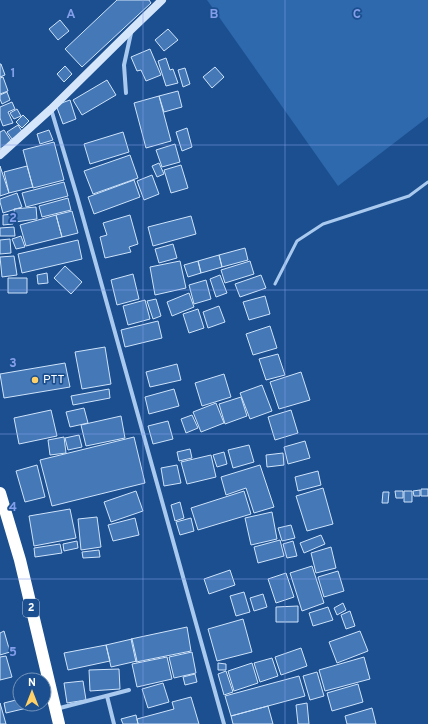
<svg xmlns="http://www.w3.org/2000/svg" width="428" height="724" font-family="Overpass,sans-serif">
  <rect width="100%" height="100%" fill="#1b4f8f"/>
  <path fill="#2e69ad" d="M207 0H428V117L338 186Z"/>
  <path fill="#4478b7" stroke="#cfe3fa" d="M117 0H149L151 3 82 67 65 49Z
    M60 20 69 31 58 40 49 29Z
    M168 29 178 40 164 51 155 40Z
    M150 49 161 75 146 81 141 70 137 71 131 57Z
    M166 58 170 70 173 69 178 83 166 86 158 61Z
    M0 64H1L5 75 0 77Z
    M65 66 72 74 64 82 57 74Z
    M215 67 224 77 212 88 203 77Z
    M185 68 190 84 183 87 178 70Z
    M3 77 8 91 0 94V78Z
    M107 80 116 95 82 115 73 100Z
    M178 91 182 107 164 112 159 96Z
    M7 92 10 100 2 104 0 99V95Z
    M159 96 171 141 146 148 134 103Z
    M70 100 76 119 63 124 56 105Z
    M12 102 15 109 8 112 13 123 3 126 0 118V107Z
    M17 109 21 116 14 119 10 113Z
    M23 115 29 121 22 128 16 122Z
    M18 125 23 133 12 139 7 132Z
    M187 128 192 147 182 151 176 132Z
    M4 130 12 142 0 149V132Z
    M49 130 53 140 40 144 37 134Z
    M123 132 129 152 90 164 84 144Z
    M54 142 64 180 33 188 23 150Z
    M175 144 180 162 162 167 156 150Z
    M130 155 138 178 93 194 84 171Z
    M159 163 164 174 157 177 152 166Z
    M181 165 188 188 171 193 164 170Z
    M0 166 9 193 0 196Z
    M27 166 33 187 9 193 4 172Z
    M152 175 159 194 144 200 137 181Z
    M134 180 140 197 94 214 88 197Z
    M64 182 68 196 26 207 22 193Z
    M17 193 22 207 3 213 0 202V199Z
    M68 198 71 210 42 217 39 206Z
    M36 207 37 219 15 222 14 209Z
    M72 211 78 233 62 237 56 215Z
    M12 214 13 224 3 225V215Z
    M56 215 62 237 26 246 20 225Z
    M130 215 138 244 129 247 131 252 105 258 100 237 107 235 103 223Z
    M191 216 196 234 153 246 148 227Z
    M14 227 15 236H0V228Z
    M21 236 25 247 16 249 12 239Z
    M10 239 11 253 0 254V240Z
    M78 240 82 259 22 273 18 254Z
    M173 244 177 258 159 263 155 249Z
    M245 248 248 260 222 267 219 255Z
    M219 255 222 267 201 273 198 261Z
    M14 256 17 275 2 277 0 257Z
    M180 261 186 288 155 295 150 267Z
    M198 261 201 273 188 277 184 265Z
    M250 261 254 274 225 283 221 270Z
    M65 266 82 282 71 294 54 278Z
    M47 273 48 283 38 284 37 275Z
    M133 274 139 299 117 305 111 280Z
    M220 275 227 293 216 297 210 279Z
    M261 275 266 288 240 297 235 284Z
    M8 278H27V293H8Z
    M206 280 211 299 194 304 189 285Z
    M189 293 194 307 172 316 167 302Z
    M265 296 270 314 249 320 243 302Z
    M156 299 161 316 153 319 147 301Z
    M145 300 150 319 128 325 123 306Z
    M219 306 225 322 208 328 203 312Z
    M198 309 204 328 189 333 183 314Z
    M158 321 162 338 125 347 121 330Z
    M270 326 277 348 253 355 246 334Z
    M105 347 111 384 82 389 75 352Z
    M278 354 285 375 266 380 259 359Z
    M65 363 70 387 4 398 0 374Z
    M177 364 181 380 150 387 146 372Z
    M301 372 310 400 279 409 270 382Z
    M224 374 231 397 202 406 195 383Z
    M262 385 272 411 250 419 240 393Z
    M109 389 110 398 73 405 71 396Z
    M174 389 179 406 149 414 145 397Z
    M241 397 247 416 225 424 219 404Z
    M216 403 224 423 201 432 193 412Z
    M84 408 88 423 70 427 66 412Z
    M51 410 57 436 19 444 14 418Z
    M291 410 298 433 275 440 268 417Z
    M192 415 198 428 186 433 181 419Z
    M121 416 125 438 86 446 81 425Z
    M168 421 173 439 153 444 148 426Z
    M79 435 82 447 68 450 65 438Z
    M64 437 66 453 50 455 48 440Z
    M134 437 145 483 52 506 40 460Z
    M305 441 310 458 288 464 284 447Z
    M249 445 254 462 233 468 228 450Z
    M190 449 192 458 179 461 177 452Z
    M224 452 227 464 217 467 213 455Z
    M283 453 284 465 267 467 266 455Z
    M211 455 216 477 187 484 181 462Z
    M37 465 45 497 25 502 16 471Z
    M177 465 181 483 164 486 161 468Z
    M260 465 274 507 254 513 246 488 226 495 221 477Z
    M318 471 321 485 298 491 295 477Z
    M323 488 333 524 307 531 296 496Z
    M421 489H428V496H421Z
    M420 490V496H414L413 491Z
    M136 491 143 511 111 522 104 502Z
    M244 491 251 514 198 530 191 508Z
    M395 491H403V498H396Z
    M404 491H412V502H404Z
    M383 492H389L388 503H382Z
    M180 502 184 518 175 521 171 505Z
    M70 509 76 538 34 546 29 516Z
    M272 512 277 539 251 545 245 518Z
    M97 517 101 547 81 550 78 519Z
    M135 518 139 535 113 541 108 525Z
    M191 518 194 531 180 535 176 522Z
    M291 525 295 538 282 541 278 528Z
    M321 535 325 544 304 553 300 543Z
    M280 540 284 556 258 563 254 547Z
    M77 541 78 548 64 551 63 544Z
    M293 541 297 556 287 558 283 544Z
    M60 544 62 553 35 557 34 548Z
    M331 547 336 568 316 573 311 553Z
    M99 550 100 557 83 558 82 552Z
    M312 566 324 603 302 611 290 573Z
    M230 570 235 585 209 594 204 579Z
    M338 571 344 591 324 597 318 577Z
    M286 573 294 597 276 603 268 579Z
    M244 592 250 612 236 616 230 596Z
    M263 594 267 607 254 611 250 598Z
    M343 603 346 610 337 615 334 608Z
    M298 606V622H276V607Z
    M328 607 333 620 313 626 309 613Z
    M350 611 355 626 346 629 341 615Z
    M243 619 252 652 217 661 208 629Z
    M187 627 191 651 136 662 131 639Z
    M4 631 10 652 0 655V633Z
    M360 631 368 651 337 663 329 642Z
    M132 639 137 661 111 667 106 645Z
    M106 645 110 661 68 670 64 653Z
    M301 648 307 666 281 675 275 657Z
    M192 652 196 673 174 678 169 657Z
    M6 656 12 677 0 680V657Z
    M167 657 172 679 137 687 132 664Z
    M364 657 370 679 325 691 319 670Z
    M272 658 278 676 260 682 254 663Z
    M218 663 226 664V670H218Z
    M252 663 258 683 234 691 228 671Z
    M119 669 120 689 90 691 89 670Z
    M226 671 233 692 224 695 218 674Z
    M317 672 324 696 310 700 303 676Z
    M195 674 197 682 185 685 183 677Z
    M299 676 305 696 231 716 225 696Z
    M83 681 86 700 67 703 64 683Z
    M163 683 169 702 148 708 142 689Z
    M358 684 363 702 332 711 327 693Z
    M191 697 199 724H138L137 719 174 709 172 702Z
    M20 699V704H26L27 708 6 713 4 703Z
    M0 703 6 724H0Z
    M307 703 309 724H298L296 705Z
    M268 706 273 724H233L231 716Z
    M372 708 376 724H347L345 716Z
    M136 715 138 724H123L121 719Z"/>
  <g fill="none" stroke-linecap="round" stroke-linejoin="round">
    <path stroke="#a9c9ee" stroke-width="3" d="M275 284 297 241 323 224 409 196 428 182"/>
    <path stroke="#a9c9ee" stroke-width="4" d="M126 93 124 65 131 33
      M51 109 77 196 224 724
      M107 696 114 724
      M56 709 129 690"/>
    <path stroke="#d6e6fa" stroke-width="8" d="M0 155 51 109 132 29 162 0"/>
    <path stroke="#fff" stroke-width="12" d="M0 493 20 560 59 724"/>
  </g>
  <path fill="none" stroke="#839eea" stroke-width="1" stroke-opacity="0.55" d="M143 0V724M285 0V724M0 145H428M0 290H428M0 434H428M0 579H428"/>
  <circle fill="#ffd166" stroke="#1b4f8f" stroke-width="1.5" cx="35" cy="380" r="4"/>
  <g text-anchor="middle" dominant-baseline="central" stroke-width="3.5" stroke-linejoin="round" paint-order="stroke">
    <rect fill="#1b4f8f" stroke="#bbcadd" stroke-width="1" x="23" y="599" width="16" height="18" rx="3"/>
    <g font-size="11" font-weight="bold" fill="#fff">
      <text x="31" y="608">2</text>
    </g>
    <g font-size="12" fill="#fff" stroke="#1b4f8f" text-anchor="start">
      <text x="43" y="380">PTT</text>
    </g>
  </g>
  <g font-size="13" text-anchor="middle" font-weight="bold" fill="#839eea" stroke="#1b4f8f" stroke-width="3.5" stroke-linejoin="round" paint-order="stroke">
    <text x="71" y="18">A</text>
    <text x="214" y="18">B</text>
    <text x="357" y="18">C</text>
    <text x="13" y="77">1</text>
    <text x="13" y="222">2</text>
    <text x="13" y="367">3</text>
    <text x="13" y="511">4</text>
    <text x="13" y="656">5</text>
  </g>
  <g transform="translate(32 692)"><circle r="19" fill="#1b4f8f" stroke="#7695bc"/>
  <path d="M0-3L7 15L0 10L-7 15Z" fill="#ffd166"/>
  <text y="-6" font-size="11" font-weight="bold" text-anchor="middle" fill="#ffffff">N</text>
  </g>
</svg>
